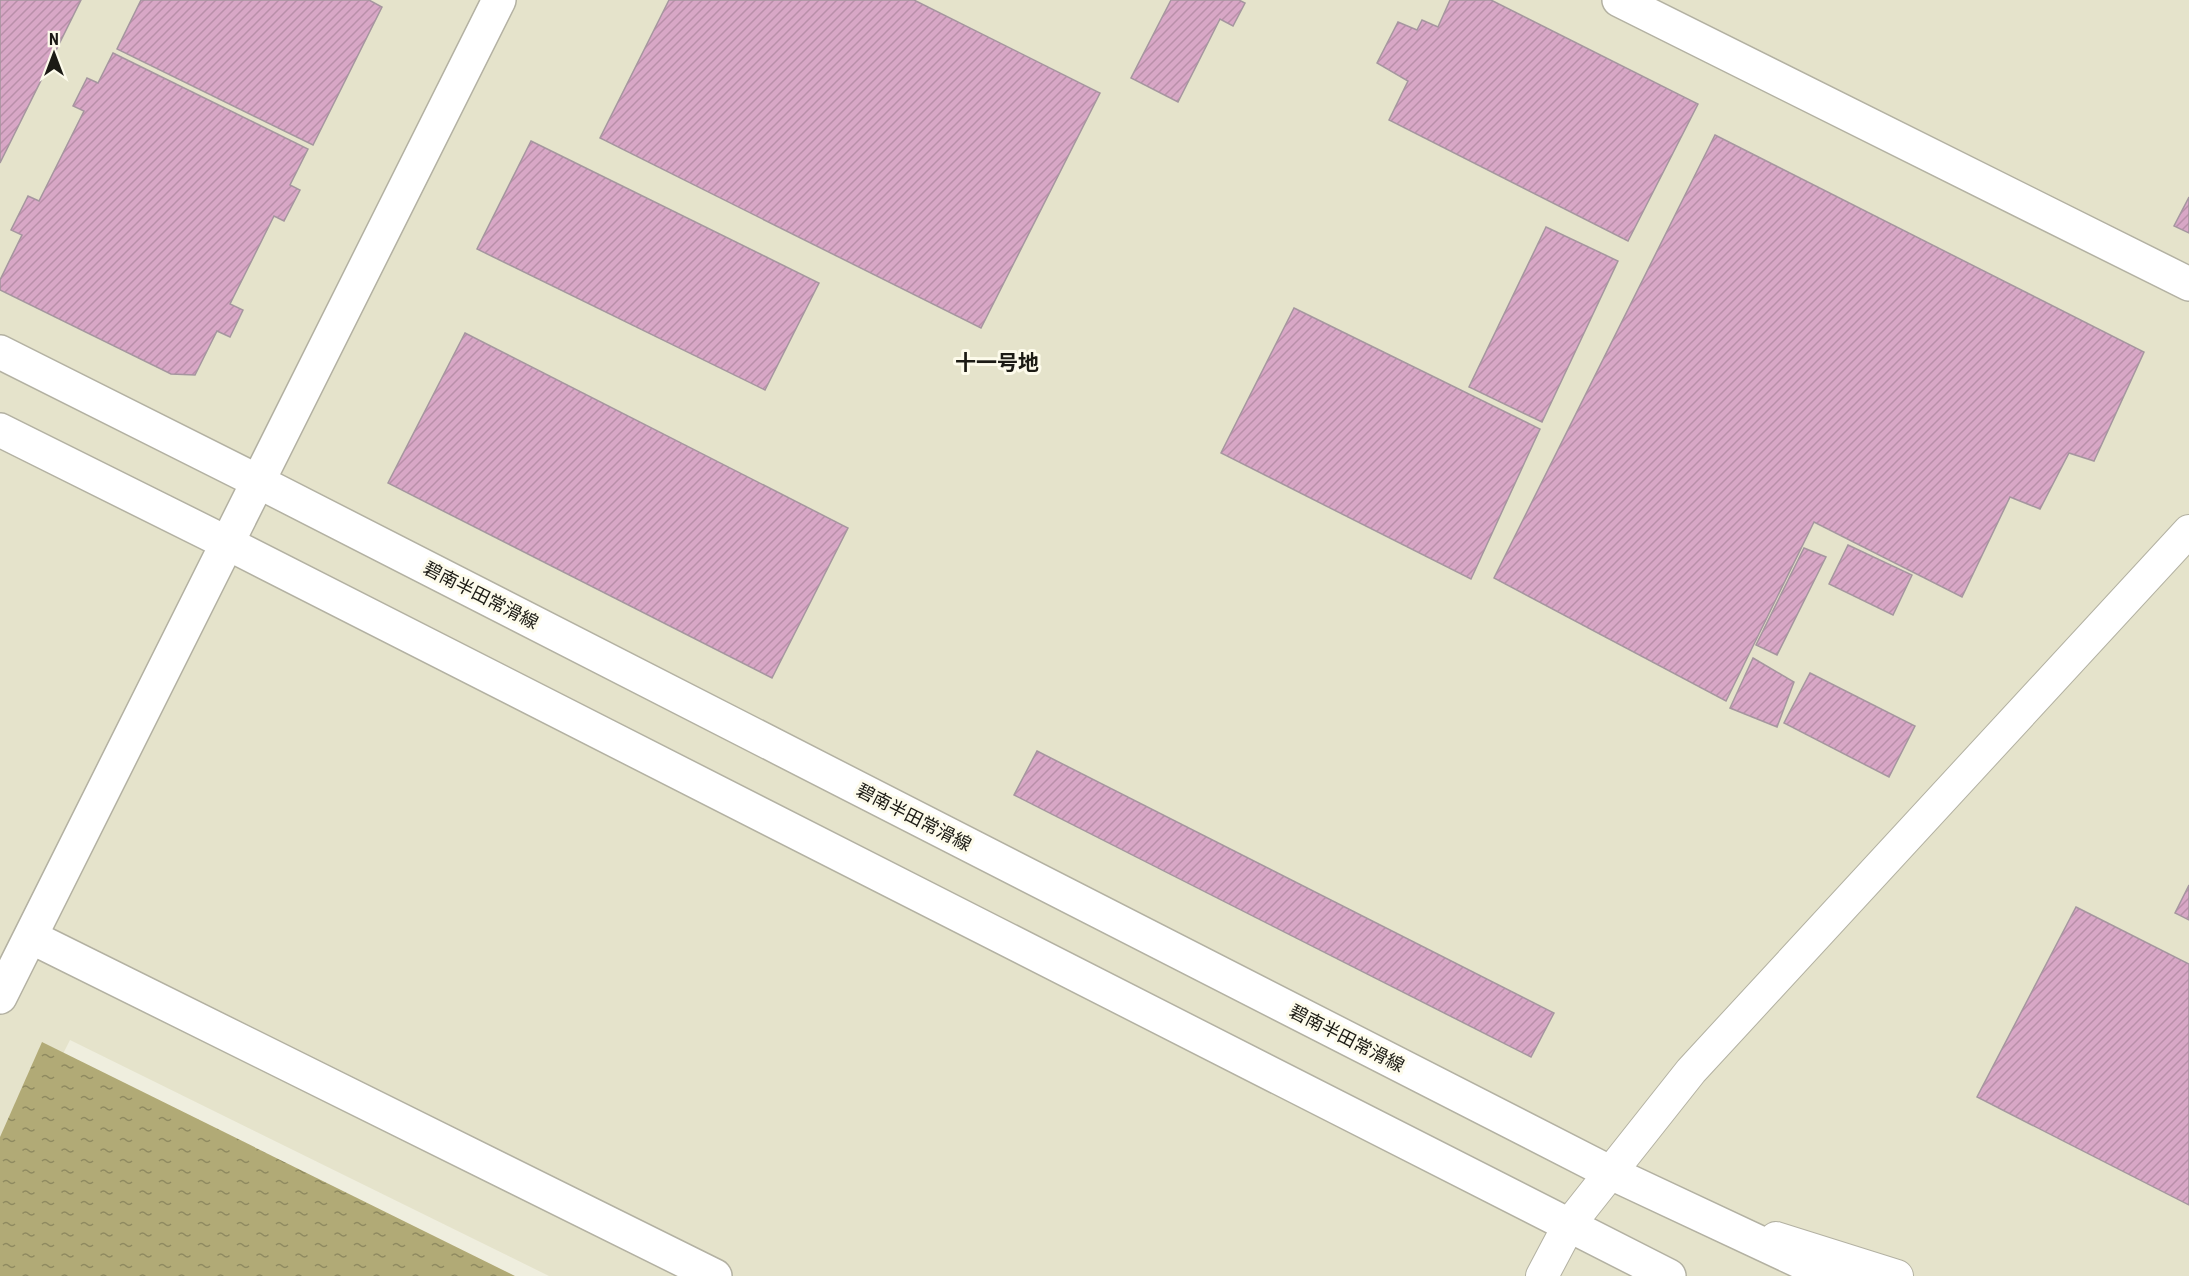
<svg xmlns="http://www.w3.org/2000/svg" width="2189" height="1276" font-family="'Roboto Condensed','Noto Sans JP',sans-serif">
  <defs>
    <pattern id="water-ripples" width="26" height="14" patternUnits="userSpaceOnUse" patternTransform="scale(1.5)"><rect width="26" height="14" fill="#b1aa76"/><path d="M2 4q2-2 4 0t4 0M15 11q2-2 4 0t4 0" fill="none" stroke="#8f8a60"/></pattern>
    <pattern id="building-hatch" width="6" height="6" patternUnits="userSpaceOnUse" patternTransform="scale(1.5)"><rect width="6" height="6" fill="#d8a7c6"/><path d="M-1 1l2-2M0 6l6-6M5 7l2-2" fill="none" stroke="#b98fa9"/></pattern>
  </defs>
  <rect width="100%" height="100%" fill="#efeede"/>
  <path fill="#e5e3cb" d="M0 0H2189V1276H549L70 1040 0 1179Z"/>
  <path fill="url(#water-ripples)" d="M42 1042 515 1276H0V1137Z"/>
  <path fill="url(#building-hatch)" stroke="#a5969f" stroke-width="1.5" d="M0 0H81L0 163Z
    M141 0H369L382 7 313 145 117 49Z
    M669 0H914L1100 93 981 328 600 138Z
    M1171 0H1239L1245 3 1233 26 1220 19 1178 102 1131 78Z
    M1450 0H1491L1698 104 1628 241 1389 120 1408 81 1377 63 1398 22 1417 30 1422 20 1438 27Z
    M113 53 308 149 290 185 300 190 284 221 274 216 230 304 243 310 230 337 217 331 195 375 171 374 0 290V280L22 235 11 230 28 196 39 201 84 111 73 106 87 78 98 83Z
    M1715 135 2144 352 2094 461 2069 453 2040 509 2010 497 1962 597 1814 522 1726 701 1494 578Z
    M531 141 819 283 765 390 477 249Z
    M2189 197V233L2174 226Z
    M1546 227 1618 261 1542 422 1469 387Z
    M1294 308 1540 429 1471 579 1221 453Z
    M465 333 848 528 772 678 388 483Z
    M1848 545 1912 575 1893 615 1829 584Z
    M1804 548 1826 557 1777 655 1756 645Z
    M1753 658 1794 682 1777 727 1730 708Z
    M1810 673 1915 726 1889 777 1784 723Z
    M1037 751 1554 1013 1531 1057 1014 795Z
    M2189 885V920L2175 913Z
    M2076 907 2189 964V1205L1977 1097Z"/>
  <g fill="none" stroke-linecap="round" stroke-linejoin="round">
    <g stroke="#b3b1a2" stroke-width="34">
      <path id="minor" d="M1776 1238 1897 1276
        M1542 1276 1569 1225 1691 1071 2189 531"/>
    </g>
    <g stroke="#b3b1a2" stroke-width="36">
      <path id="tertiary" d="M1619 0 2189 284
        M31 937 715 1276
        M0 997 499 0"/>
    </g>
    <g stroke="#b3b1a2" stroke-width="36">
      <path id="secondary" d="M0 352 259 482 1609 1172 1831 1276
        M0 430 227 543 1669 1276"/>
    </g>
    <use href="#minor" stroke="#fff" stroke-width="32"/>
    <use href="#tertiary" stroke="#fff" stroke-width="33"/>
    <use href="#secondary" stroke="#fff" stroke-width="33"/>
  </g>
  <g text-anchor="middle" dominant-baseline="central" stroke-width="6" stroke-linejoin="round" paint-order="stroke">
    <g font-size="18" fill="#1c1b15" stroke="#fdfbeb">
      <text transform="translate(481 595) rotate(27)">碧南半田常滑線</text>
      <text transform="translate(914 817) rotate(27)">碧南半田常滑線</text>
      <text transform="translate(1347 1038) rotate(27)">碧南半田常滑線</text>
    </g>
    <g font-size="21" font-weight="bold" fill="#1c1b15" stroke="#fdfbeb">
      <text x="997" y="363">十一号地</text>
    </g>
  </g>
  <g transform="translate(54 54)" stroke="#fdfbeb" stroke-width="4.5" paint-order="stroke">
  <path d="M0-4.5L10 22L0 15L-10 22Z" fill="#1c1b15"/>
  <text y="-9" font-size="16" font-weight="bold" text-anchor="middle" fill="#1c1b15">N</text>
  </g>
</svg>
